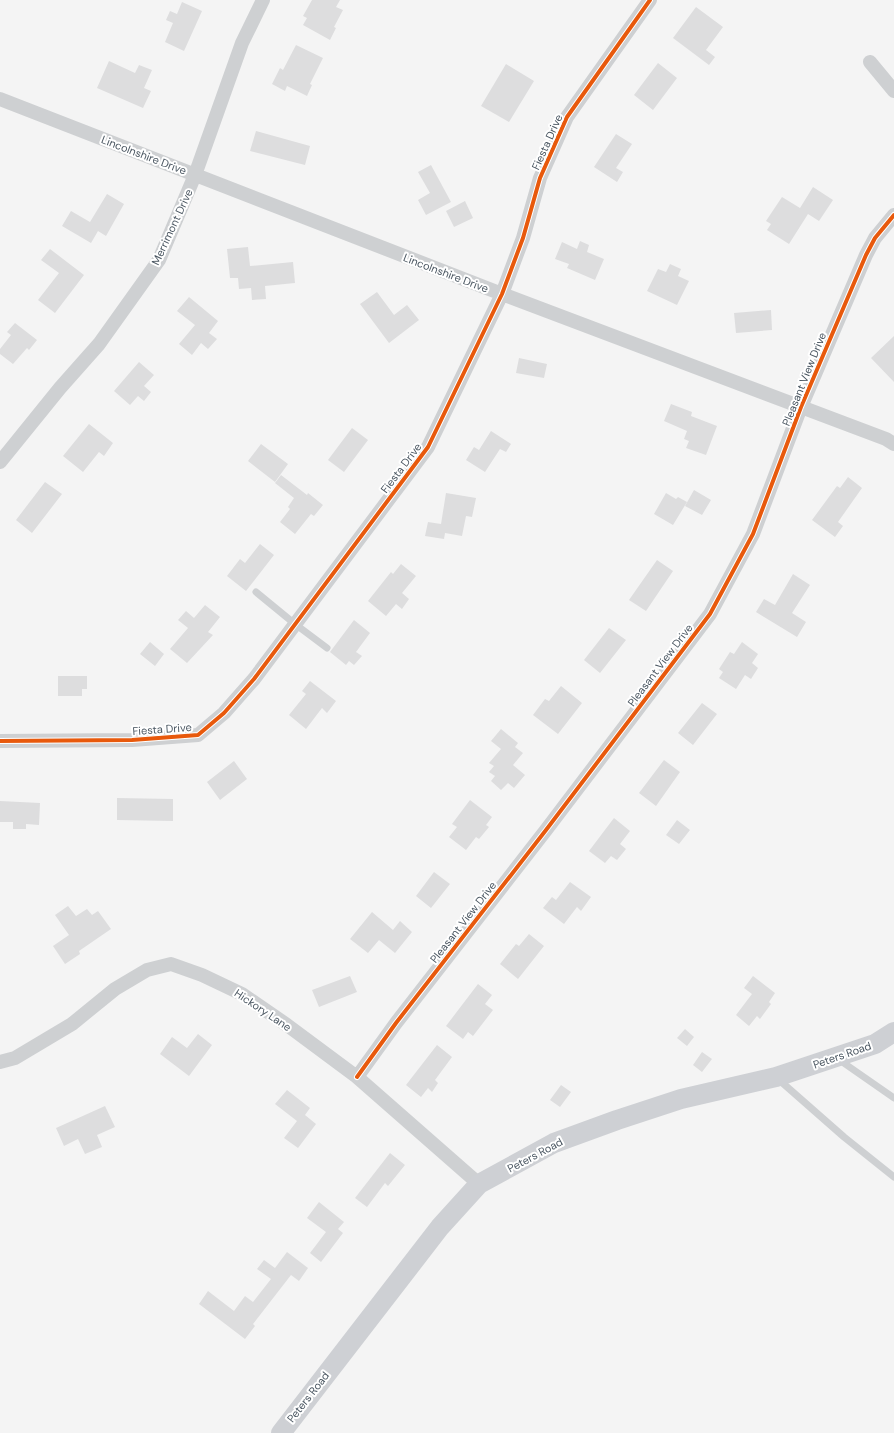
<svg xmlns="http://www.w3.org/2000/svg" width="894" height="1433" font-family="'DM Sans',sans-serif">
  <rect width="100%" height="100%" fill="#f4f4f4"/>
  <path fill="#ddddde" d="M312 0H340L336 7 343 10 334 27 336 28 330 40 303 25 307 18 303 16Z
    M182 2 202 11 184 51 165 42 173 23 166 20 170 11 177 14Z
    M696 7 723 27 706 50 715 57 709 65 673 38Z
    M296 45 323 58 310 84 312 85 307 96 287 86 285 91 272 84 280 68 283 70Z
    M109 61 135 73 139 65 152 70 144 88 151 91 143 108 97 88Z
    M658 63 677 78 653 110 634 95Z
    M506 64 534 81 509 122 481 106Z
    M256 131 310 146 305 165 250 151Z
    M616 134 632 144 616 168 623 172 617 182 594 167Z
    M431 165 451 202 426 215 418 200 430 193 418 172Z
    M813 187 833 200 819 221 808 214 789 244 767 230 771 224 766 221 782 197 800 208Z
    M107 194 124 204 106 236 98 231 91 243 62 226 71 211 90 222Z
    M465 201 473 218 454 227 446 211Z
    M580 241 589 245 587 252 604 259 595 280 567 268 569 264 555 259 562 242 577 249Z
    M248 247 250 266 293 262 295 283 265 286 266 299 252 300 251 288 239 289 238 278H230L227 249Z
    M50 249 84 275 55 313 38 300 59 273 41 260Z
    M670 264 681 269 678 276 689 281 677 305 647 291 658 269 666 272Z
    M377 292 394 315 407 305 419 320 389 343 360 304Z
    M189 297 218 321 209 333 217 339 208 349 201 343 192 355 179 344 195 325 177 311Z
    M771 310 772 330 736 333 734 313Z
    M15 323 37 340 29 350 27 348 13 364 0 354V349L11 335 7 332Z
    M894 336V382L871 358Z
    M519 358 547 364 544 378 516 373Z
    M139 362 154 375 144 386 151 392 144 401 138 396 130 405 114 391Z
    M671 404 692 412 691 416 717 426 706 455 686 448 689 441 684 439 687 431 664 421Z
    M89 424 113 443 104 456 99 452 83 472 63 456Z
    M352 428 368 440 344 472 328 460Z
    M491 431 511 444 506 452 500 449 485 472 466 460 474 447 479 450Z
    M261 444 288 464 275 482 248 461Z
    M281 475 307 495 308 493 323 505 314 516 311 514 295 534 280 522 290 509 288 507 294 498 275 483Z
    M848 477 862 488 838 522 843 526 835 537 812 520 837 486 840 488Z
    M45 482 62 494 32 533 16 520Z
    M694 490 711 500 702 515 685 506Z
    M446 493 476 498 472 517 466 516 462 536 445 533 444 539 425 536 428 522 441 524Z
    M666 493 676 499 678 497 687 502 673 525 654 514Z
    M260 544 274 555 246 591 227 576 240 559 245 563Z
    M657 560 673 571 646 611 629 600Z
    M401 564 416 576 402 593 409 599 402 609 396 604 386 616 368 601 391 572 393 574Z
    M793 574 810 585 792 613 806 622 797 637 756 612 764 599 775 605Z
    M205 605 220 617 208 632 213 635 187 663 170 649 188 628 178 620 186 611 194 618Z
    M354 620 370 633 356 652 362 656 354 665 349 661 346 665 330 652Z
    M609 628 626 640 600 673 584 660Z
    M150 642 164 654 155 666 140 654Z
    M742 642 758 654 752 663 758 668 751 679 745 675 736 689 719 678 723 672 719 669 730 652 734 654Z
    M58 676H87V689H82V696H58Z
    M310 681 336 701 327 713 322 708 306 729 289 715 306 694 302 691Z
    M561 686 582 703 558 734 533 715 545 699 549 701Z
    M702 703 717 714 693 745 678 733Z
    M501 729 518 743 515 747 523 753 513 765 525 775 514 788 508 783 501 790 491 781 495 776 489 772 494 766 489 763 501 749 491 741Z
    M664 760 680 772 656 806 639 793Z
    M234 761 247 779 220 800 207 782Z
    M117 798 173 799V821L117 820Z
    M470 800 492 817 486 825 489 827 479 839 476 837 466 850 449 837 457 827 452 824Z
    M0 801 40 803 39 825 26 824V829H13V822H0Z
    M614 818 630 831 620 844 626 849 617 860 611 856 605 863 589 851Z
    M677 820 690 830 679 844 666 835Z
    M434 872 450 884 431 908 416 896Z
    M570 882 591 897 581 911 577 907 564 924 543 908 552 897 556 900Z
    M68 906 76 916 87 909 92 915 98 911 111 929 79 951 80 954 65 964 53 946 69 935 55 915Z
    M372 912 393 930 400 921 412 932 395 953 379 940 368 953 350 939Z
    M529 934 544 946 518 979 500 964 516 944 519 946Z
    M350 976 357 992 319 1007 312 990Z
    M753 976 775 993 769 1002 771 1004 760 1019 757 1016 749 1026 736 1015 752 994 744 988Z
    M478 984 492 995 485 1004 493 1010 473 1036 468 1032 463 1039 446 1026Z
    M685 1029 694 1037 687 1046 677 1038Z
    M198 1034 212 1045 189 1076 160 1054 172 1037 187 1048Z
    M437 1045 452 1057 435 1080 438 1083 432 1092 428 1088 421 1097 406 1085Z
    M702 1052 712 1059 702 1072 693 1065Z
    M561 1085 571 1092 560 1107 550 1100Z
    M287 1090 310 1108 305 1115 316 1124 298 1148 284 1138 297 1121 275 1104Z
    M105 1106 115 1127 97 1135 102 1147 85 1154 78 1139 64 1146 56 1128Z
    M390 1153 405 1165 388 1186 385 1183 367 1207 355 1198Z
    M319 1202 344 1222 338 1229 343 1233 321 1262 310 1253 326 1232 307 1218Z
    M287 1252 308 1268 299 1281 291 1275 253 1324 255 1326 245 1339 199 1304 208 1291 234 1311 245 1296 253 1302 271 1279 257 1269 264 1260 275 1268Z"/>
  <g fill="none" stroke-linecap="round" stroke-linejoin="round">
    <path stroke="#ced0d2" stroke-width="7" d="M256 592 295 624 327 648
      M838 1059 894 1098
      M778 1079 844 1137 894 1177"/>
    <path stroke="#ced0d2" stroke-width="14" d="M870 62 894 91
      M0 99 502 294 886 439 894 444
      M0 462 60 388 99 344 159 260 195 175 242 43 263 0
      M0 741 132 740 198 735 224 713 254 679 428 447 502 294 523 238 540 178 567 117 650 0
      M0 1062 15 1058 72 1024 115 989 147 970 171 964 202 975 242 994 287 1025 357 1077 479 1184
      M357 1077 396 1023 546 830 710 614 753 534 801 407 866 255 875 238 894 215"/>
    <path stroke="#ced0d4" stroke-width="20" d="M281 1433 440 1227 479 1184 554 1143 617 1120 681 1099 776 1077 875 1044 894 1032"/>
    <g stroke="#fff" stroke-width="6">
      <path id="cycleway" d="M0 741 132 740 198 735 224 713 254 679 428 447 502 294 523 238 540 178 567 117 650 0
        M357 1077 396 1023 546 830 710 614 753 534 801 407 866 255 875 238 894 215"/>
    </g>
    <use href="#cycleway" stroke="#e8590c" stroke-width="4"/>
  </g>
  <g text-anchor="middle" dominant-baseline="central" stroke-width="4" stroke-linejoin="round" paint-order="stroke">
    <g font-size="11" fill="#4a5661" stroke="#fff">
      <text transform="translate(547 142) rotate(-66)">Fiesta Drive</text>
      <text transform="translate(144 155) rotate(21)">Lincolnshire Drive</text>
      <text transform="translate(172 227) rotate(-65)">Merrimont Drive</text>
      <text transform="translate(446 273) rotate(21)">Lincolnshire Drive</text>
      <text transform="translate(804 379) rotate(-68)">Pleasant View Drive</text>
      <text transform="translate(401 468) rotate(-53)">Fiesta Drive</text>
      <text transform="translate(660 665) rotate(-53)">Pleasant View Drive</text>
      <text transform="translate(162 729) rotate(-4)">Fiesta Drive</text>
      <text transform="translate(463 922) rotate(-52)">Pleasant View Drive</text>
      <text transform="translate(263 1010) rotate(34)">Hickory Lane</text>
      <text transform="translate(842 1055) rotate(-19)">Peters Road</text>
      <text transform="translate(535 1155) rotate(-28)">Peters Road</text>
      <text transform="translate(308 1397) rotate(-52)">Peters Road</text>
    </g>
  </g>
</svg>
